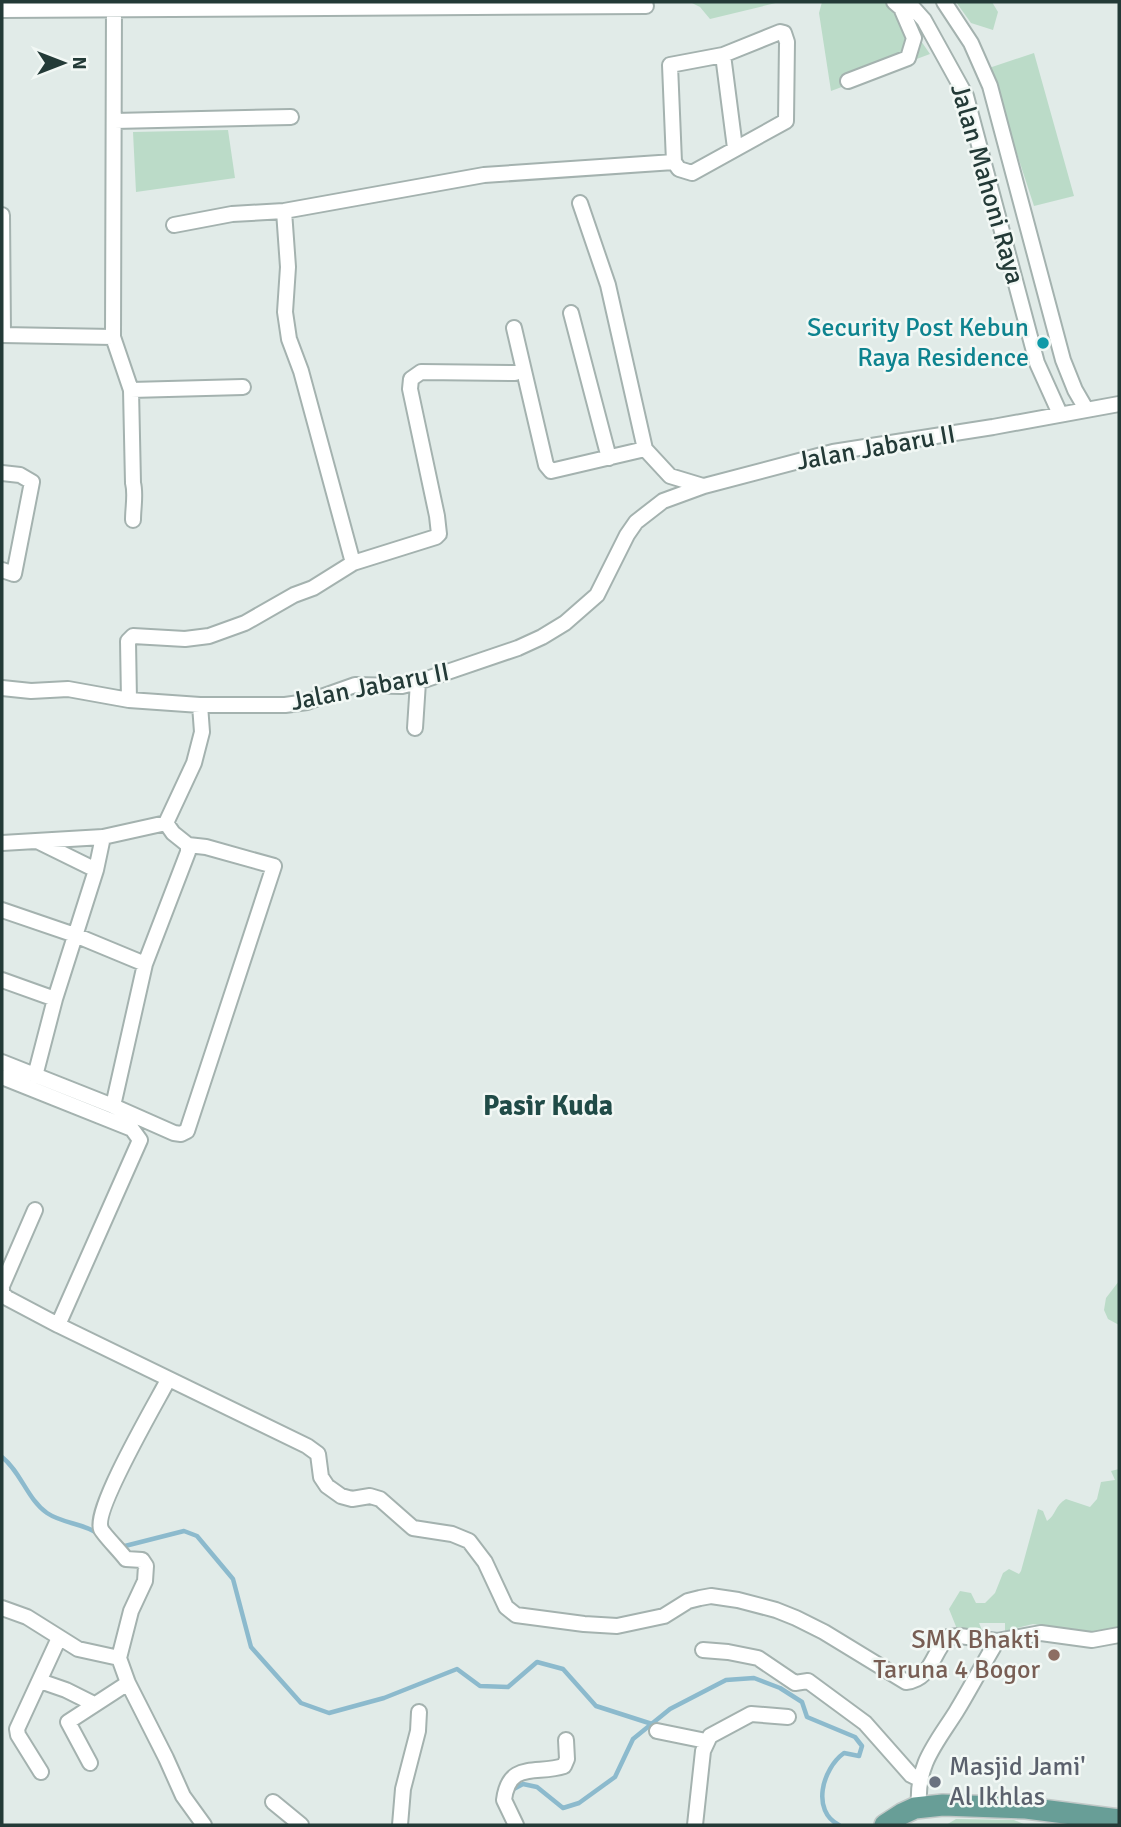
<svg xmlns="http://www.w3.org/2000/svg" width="1121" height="1827" font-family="Signika,sans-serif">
  <rect width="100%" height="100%" fill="#e1ebe8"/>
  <path fill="#bbdbc8" d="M690 2H780L710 19 700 7Z
    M822 2H894L930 54 831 91 819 13Z
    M956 2H992L998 12 993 30 971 23Z
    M1034 53 1074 196 1034 206 989 68Z
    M228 130 235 178 136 192 133 132Z
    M1119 1281V1325L1108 1319 1104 1310 1106 1298Z
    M1119 1469V1628L1090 1633 1033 1624 1005 1631V1623H979L982 1630 977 1633 957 1629 949 1609 960 1591 971 1593 976 1603H985L995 1593 1003 1573 1009 1569 1019 1574 1021 1571 1038 1509 1043 1511 1047 1521C1056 1515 1055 1505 1066 1499L1090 1507 1097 1499 1101 1482 1115 1480 1111 1471Z
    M956 1819 1014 1820 1026 1825H946Z"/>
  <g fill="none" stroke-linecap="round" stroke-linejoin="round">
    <path stroke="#8cbacd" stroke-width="4.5" d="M2 1457C21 1472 27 1499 47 1513 63 1524 87 1524 98 1534
      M121 1547 184 1531 197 1536 233 1579 251 1647 301 1703 329 1713 384 1698 457 1669 480 1686 508 1687 537 1662 563 1669 596 1706 652 1724
      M510 1791 523 1784 537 1787 563 1808 579 1803 615 1777 633 1739 670 1709 726 1680 754 1678 780 1688 802 1702 807 1717 855 1737 862 1746 859 1756 844 1753C822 1769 811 1811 839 1825"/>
    <g stroke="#a4b2af" stroke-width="18">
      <path id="street" d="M114 2 113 337 131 390 243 387
        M908 2 924 20 966 96 1037 363 1060 414
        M944 2 971 43 990 86 1063 360 1075 390 1086 409
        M2 10 646 6
        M723 55 735 148
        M848 81 908 58 914 38 901 8 894 2
        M114 121 291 117
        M580 203 608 285 645 449
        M284 211 288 267 285 312 289 339 301 371 353 563
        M2 215 3 335
        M174 225 232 214 284 211 484 175 674 162 670 65 723 55 780 32 784 33 787 42 786 121 692 173 679 169 674 162
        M571 313 609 458
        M514 328 546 465 551 471 645 449 670 476 703 486
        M2 335 113 337
        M131 390 133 483C136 494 133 507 133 520
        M2 473 20 475 32 482 14 574 2 570
        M2 688 31 691 68 689 129 700 200 705H285L307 702 355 685 402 686 418 682 518 648 542 637 565 623 597 595 627 535 636 522 663 501 704 486 833 452 993 427 1119 404
        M129 700 128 641 133 636 185 639 209 636 245 623 294 595 313 588 353 563 436 537 439 534 437 516 410 389 411 379 421 372 515 373
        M415 728 418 682
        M37 841 96 870
        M2 843 103 837 166 823
        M188 845 173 833 166 823 194 763 202 732 200 705
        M2 910 75 935 145 964
        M2 980 55 999
        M2 1062 113 1106 174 1133 181 1134 187 1131 274 866 206 847 188 845
        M35 1076 55 999 96 870 103 837
        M2 1077 132 1129 140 1140 58 1325 307 1446 318 1454 321 1477 327 1486 341 1496 352 1499 370 1496 380 1499 413 1528 452 1534 469 1541 485 1562 506 1607 516 1615 584 1624 617 1626 664 1616 688 1601 700 1598 711 1596 738 1600 776 1610 796 1618 824 1632 906 1682C932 1679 932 1653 948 1637L960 1636 997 1641 1041 1633 1092 1640 1119 1635
        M113 1106 145 964 188 852V845
        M35 1210 2 1286V1293L7 1298 58 1325
        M168 1380C156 1403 93 1510 101 1529 103 1534 120 1551 126 1559L142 1560 146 1566 145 1581 131 1611 119 1658 128 1683 166 1758 183 1796 204 1825
        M2 1608 27 1617 78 1649 119 1658
        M703 1650 728 1652 758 1658 795 1683 808 1681 865 1723 911 1775 919 1779
        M40 1681 66 1690 94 1704
        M657 1731 706 1741
        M90 1763 68 1722 128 1683
        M41 1772 18 1735 17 1729 59 1638
        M273 1802 301 1825
        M919 1807C916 1765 935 1745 956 1712 970 1689 983 1664 997 1641
        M400 1825 403 1789 418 1731 419 1712
        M516 1825 504 1800C509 1760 537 1775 564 1766L567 1759 566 1740
        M695 1825 703 1751 710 1736 751 1714 788 1717"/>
    </g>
    <g stroke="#c1c8c7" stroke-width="24">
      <path id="primary" d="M885 1825 902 1814 915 1808 943 1805 1026 1808 1119 1820"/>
    </g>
    <use href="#street" stroke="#fff" stroke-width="14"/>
    <use href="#primary" stroke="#689e97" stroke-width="21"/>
  </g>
  <circle fill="#0f9aa8" stroke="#f2f8f5" stroke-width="2.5" cx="1043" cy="343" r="7"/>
  <circle fill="#8d6e63" stroke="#f2f8f5" stroke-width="2.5" cx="1054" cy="1655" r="7"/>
  <circle fill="#6b7280" stroke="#f2f8f5" stroke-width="2.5" cx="935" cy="1782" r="7"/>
  <g text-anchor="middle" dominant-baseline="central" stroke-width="5" stroke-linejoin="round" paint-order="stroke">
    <g font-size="26" fill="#233a37" stroke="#f2f8f5">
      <text transform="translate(987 184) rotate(74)">Jalan Mahoni Raya</text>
      <text transform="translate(876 448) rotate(-10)">Jalan Jabaru II</text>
      <text transform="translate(370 687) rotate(-11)">Jalan Jabaru II</text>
    </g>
    <g font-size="26" fill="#0d838f" stroke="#f2f8f5" text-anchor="end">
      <text x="1029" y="328">Security Post Kebun<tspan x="1029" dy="30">Raya Residence</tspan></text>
    </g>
    <g font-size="26" fill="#785e54" stroke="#f2f8f5" text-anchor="end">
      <text x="1040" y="1640">SMK Bhakti<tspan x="1040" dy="30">Taruna 4 Bogor</tspan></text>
    </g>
    <g font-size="26" fill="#5b616d" stroke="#f2f8f5" text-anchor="start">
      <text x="949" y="1767">Masjid Jami'<tspan x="949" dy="30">Al Ikhlas</tspan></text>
    </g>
    <g font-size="28" font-weight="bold" fill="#204b47" stroke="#f2f8f5">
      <text x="548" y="1106">Pasir Kuda</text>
    </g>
  </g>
  <rect width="1121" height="1827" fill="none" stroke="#233a37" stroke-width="7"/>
  <g transform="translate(63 63) rotate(90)" stroke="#f2f8f5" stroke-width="5" paint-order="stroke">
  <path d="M0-5L12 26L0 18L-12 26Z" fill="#233a37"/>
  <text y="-10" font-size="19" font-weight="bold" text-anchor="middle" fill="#233a37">N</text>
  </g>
</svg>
